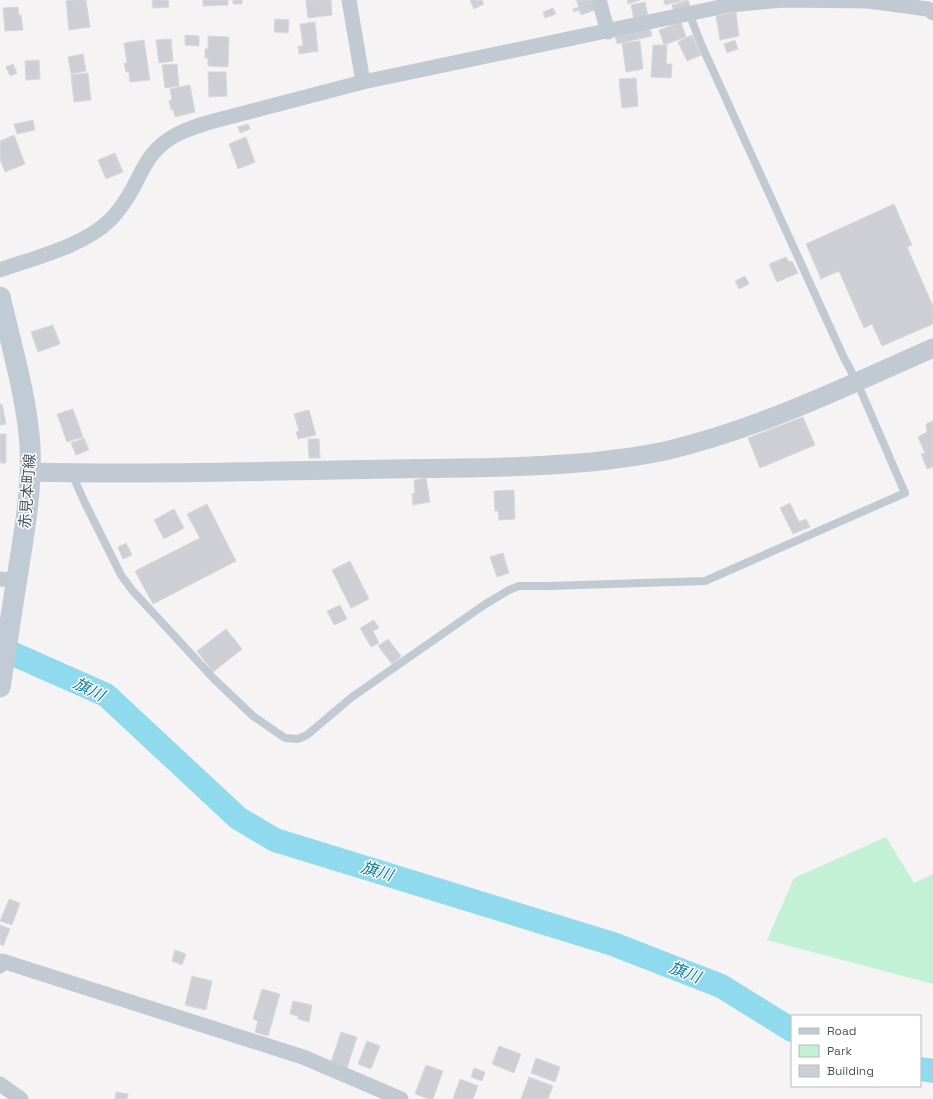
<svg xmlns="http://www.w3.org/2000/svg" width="933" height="1099" font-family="'Space Grotesk','Noto Sans JP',sans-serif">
  <rect width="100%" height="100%" fill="#f5f3f3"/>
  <path fill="#c3f1d5" d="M886 837 914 883 933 874V984L767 940 794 878Z"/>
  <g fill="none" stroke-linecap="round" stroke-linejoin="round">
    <path stroke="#90daee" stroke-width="24" d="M0 648 106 695 238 818 275 840 613 944 721 986 792 1030
      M920 1069 933 1071"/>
  </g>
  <path fill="#cdcfd5" stroke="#d7d9de" d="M69 0H86L90 27 69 30 66 1Z
    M152 0H168L169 7 153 8Z
    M203 0H228V5L203 6Z
    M233 0H242V4H233Z
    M306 0H331L332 15 308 18Z
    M470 0H482L484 4 474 9Z
    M576 0H591L595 10 581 15 579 10 574 12 573 9 579 7Z
    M627 0H640L628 4Z
    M664 0H684L665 5Z
    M688 0 690 6 674 11 672 5Z
    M645 2 648 16 634 19 631 5Z
    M18 7 19 15H21L23 30 5 31 3 8Z
    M553 8 556 14 545 18 543 12Z
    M736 12 739 36 720 40 716 16Z
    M275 19 289 20 288 33 274 32Z
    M315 22 318 51 299 54 298 46H303L300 24Z
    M681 22 686 37 664 45 659 30Z
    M650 28 652 36 617 44 615 36Z
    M185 35 199 36V46L185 45Z
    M692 35 701 55 687 61 678 42Z
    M208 36 229 37 228 67 208 66V58H205V49H208Z
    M171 39 173 61 159 63 156 40Z
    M144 40 150 80 130 82 129 72H126L124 63H127L124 43Z
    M735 40 738 49 727 53 724 44Z
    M640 41 643 69 626 72 622 43Z
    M653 45H667L666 64H672L671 78 651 77Z
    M83 54 86 71 71 74 68 57Z
    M39 60 40 79 26 80 25 61Z
    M13 64 17 73 10 76 6 67Z
    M177 64 179 86 165 88 162 65Z
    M208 72H226L227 96 209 97Z
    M88 73 91 100 74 102 71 75Z
    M636 78 638 106 622 108 619 79Z
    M190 85 195 112 175 117 173 109 171 110 169 101 172 99 170 89Z
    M33 120 35 130 17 134 14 124Z
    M248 124 250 129 240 133 238 127Z
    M14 135 25 164 5 172 0 159V141Z
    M246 137 255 162 238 169 229 144Z
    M115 153 123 172 106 179 98 160Z
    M894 204 912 245 907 247 933 306V324L882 346 872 324 864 328 839 271 821 279 806 244Z
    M786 257 789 262 792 261 798 273 777 282 769 264Z
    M745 276 749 284 739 289 735 281Z
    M53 325 60 344 38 352 31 332Z
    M0 404H2L6 424 0 425Z
    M73 409 83 437 67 442 57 414Z
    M309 410 316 435 298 439 296 432 299 431 294 414Z
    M803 417 815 445 760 468 748 438Z
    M933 421V467L927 469 921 454 925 453 918 437 927 432 926 424Z
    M0 434H6V463H0Z
    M84 438 89 450 76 455 71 443Z
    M308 439H319L320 458H309Z
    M426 478 430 502 413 505 412 494 415 493 414 480Z
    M514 490 515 519 499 520 498 511H495L494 491Z
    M790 503 799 522 806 519 810 527 793 534 780 508Z
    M207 504 236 561 153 604 135 571 200 538 187 514Z
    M174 509 184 528 164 539 154 520Z
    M126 543 132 555 123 559 118 547Z
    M503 553 509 573 497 577 490 557Z
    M350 561 369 599 351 608 332 570Z
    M340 605 347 619 334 625 327 611Z
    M374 620 379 628 373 631 379 643 371 647 360 628Z
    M226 629 242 649 213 672 197 651Z
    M388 639 401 656 392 664 378 646Z
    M9 899 20 903 12 925 0 921Z
    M0 925 10 929 3 946 0 944Z
    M175 950 186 954 182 965 172 961Z
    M192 976 212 981 206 1010 185 1005Z
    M262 989 280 994 268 1036 255 1032 258 1021 253 1019Z
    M293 1001 312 1005 309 1022 298 1019V1016L290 1014Z
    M341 1032 357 1037 347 1068 331 1062Z
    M367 1041 380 1046 371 1069 358 1064Z
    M499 1046 521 1054 514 1073 492 1064Z
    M536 1058 560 1067 555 1082 531 1073Z
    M426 1065 443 1071 433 1099H429L415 1094Z
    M474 1068 485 1072 482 1081 471 1077Z
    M529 1077 553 1086 548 1099H521Z
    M460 1079 478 1086 473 1099H453Z
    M116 1092 128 1094 127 1099H115Z"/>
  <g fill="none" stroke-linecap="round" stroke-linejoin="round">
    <path stroke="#c1cad2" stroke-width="8" d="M72 474 84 501 121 575 132 590 214 679 253 716 285 738 298 739 307 735 352 697 484 605 509 590 519 586H548L705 581 905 493 857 382 844 358 701 44 689 13"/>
    <path stroke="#c1cad2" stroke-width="15" d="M349 0 363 82
      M599 0 608 32
      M0 270C34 258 84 246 110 220 119 211 127 199 133 188 139 177 144 165 151 156 166 136 187 129 210 122L363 82 730 5 783 0 868 1 928 9 933 13
      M0 579 16 580
      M0 966 2 961 303 1057 401 1099
      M0 1084 21 1099"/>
    <path stroke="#c1cad2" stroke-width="19" d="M30 472C151 475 271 471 392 469 458 468 525 468 591 462 617 459 644 456 669 450 761 428 847 386 933 348"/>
    <path stroke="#c1cbd6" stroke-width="21" d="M0 297C11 344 27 398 30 446 32 491 24 534 17 578 11 615 6 651 0 687"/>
  </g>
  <g text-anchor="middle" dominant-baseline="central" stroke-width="3" stroke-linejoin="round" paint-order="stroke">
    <g font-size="15" fill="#4a5661" stroke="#fff">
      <text transform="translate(27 491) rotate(-86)">赤見本町線</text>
    </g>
    <g font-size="16" font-style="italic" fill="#0c7c9b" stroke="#fff">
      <text transform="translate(89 689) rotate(27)">旗川</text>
      <text transform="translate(377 871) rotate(17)">旗川</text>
      <text transform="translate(685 972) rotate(21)">旗川</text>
    </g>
  </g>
  <rect x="791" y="1015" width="130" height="72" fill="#ffffff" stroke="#b7bbc0"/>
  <rect x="799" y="1028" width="20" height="6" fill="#c1cbd6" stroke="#b7bbc0"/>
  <text x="827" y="1035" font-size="12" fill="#4a5661">Road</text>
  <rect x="799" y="1045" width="20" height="12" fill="#c3f1d5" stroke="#b7bbc0"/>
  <text x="827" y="1055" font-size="12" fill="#4a5661">Park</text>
  <rect x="799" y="1065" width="20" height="12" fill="#cdcfd5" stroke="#b7bbc0"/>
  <text x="827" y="1075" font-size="12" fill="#4a5661">Building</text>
</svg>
